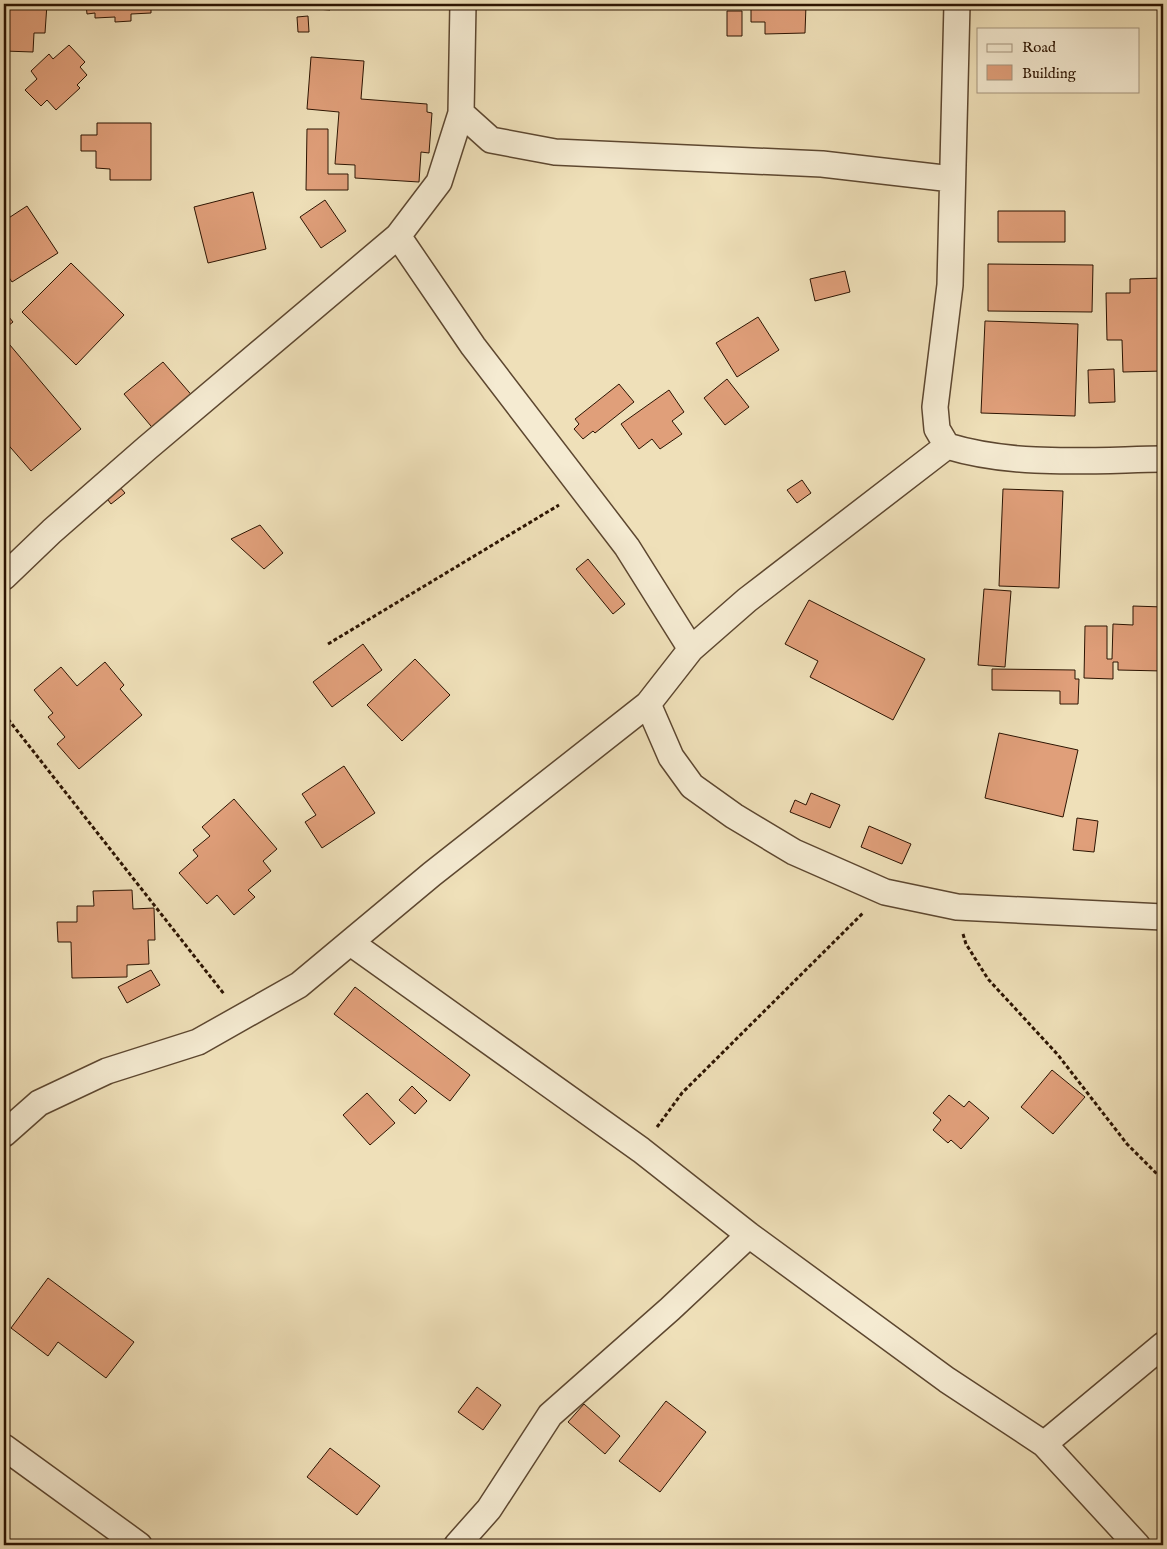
<svg xmlns="http://www.w3.org/2000/svg" width="1167" height="1549" font-family="'IM FELL English',serif">
  <rect width="100%" height="100%" fill="#efe0b9"/>
  <filter id="stains"><feTurbulence type="fractalNoise" baseFrequency=".004" numOctaves="4"/><feColorMatrix values="0 0 0 0 .2 0 0 0 0 .09 0 0 0 0 .02 0 0 0 .5 -.17"/></filter>
  <radialGradient id="worn" r=".72"><stop offset=".6" stop-color="#630" stop-opacity="0"/><stop offset="1" stop-color="#630" stop-opacity=".3"/></radialGradient>
  <path fill="#e09f7a" stroke="#2c1402" d="M9 4H47L45 33H34L33 52 4 51V14H8Z
    M86 4H151V13L131 14V21L115 22V17L95 18V13L87 14Z
    M302 4H331L330 10 302 8Z
    M806 5 805 33 765 34V22H751V6Z
    M727 11H742V36H727Z
    M308 16 309 32H298L297 17Z
    M69 45 85 62 80 67 87 75 77 85 80 88 56 110 47 100 41 106 25 90 37 79 31 71 49 54 53 59Z
    M311 57 364 61 361 99 427 104V112L432 113 429 153 421 152 419 182 355 178V165L335 164 339 112 307 109Z
    M97 123H151V180H110V169L96 168V151H81V135H97Z
    M307 129H328V174H348V190H306Z
    M253 192 266 249 208 263 194 207Z
    M325 200 346 231 321 248 300 217Z
    M27 206 58 253 12 282 4 270V221Z
    M998 211H1065V242H998Z
    M71 263 124 315 76 365 22 312Z
    M988 264 1093 265 1092 312 988 311Z
    M845 271 850 292 815 301 810 279Z
    M1163 278V371L1123 372 1122 340H1107L1106 293H1130V279Z
    M4 311 13 322 4 329Z
    M758 317 779 350 737 377 716 343Z
    M985 321 1078 324 1075 416 981 413Z
    M4 338 81 429 31 471 4 440Z
    M163 362 195 399 156 432 124 394Z
    M1114 369 1115 402 1089 403 1088 370Z
    M727 379 749 407 725 425 704 398Z
    M619 384 634 402 595 433 593 431 583 439 574 429 579 424 575 419Z
    M669 390 684 412 672 421 682 434 660 449 652 439 639 449 621 424Z
    M802 480 811 493 797 503 787 490Z
    M118 485 125 493 111 504 105 496Z
    M1003 489 1063 491 1059 588 999 586Z
    M260 525 283 553 264 569 231 539Z
    M588 559 625 604 613 614 576 569Z
    M984 589 1011 591 1005 667 978 665Z
    M809 600 925 659 893 720 810 677 818 661 785 644Z
    M1133 606 1163 607V671L1118 670V662H1113V679L1084 678 1085 626H1107V659H1112L1113 624 1133 625Z
    M363 644 382 670 332 707 313 682Z
    M415 659 450 695 402 741 367 705Z
    M105 662 124 685 120 689 142 715 79 769 57 744 65 737 48 717 53 713 34 690 61 667 77 686Z
    M992 669 1075 670V679H1079L1078 704H1060V691L992 690Z
    M999 733 1078 750 1063 817 985 798Z
    M344 766 375 813 322 848 305 822 316 815 302 794Z
    M811 793 840 805 830 828 790 812 795 800 806 805Z
    M234 799 277 849 263 861 271 871 248 890 255 897 234 915 217 895 207 904 179 873 198 856 193 850 210 836 202 827Z
    M1077 818 1098 821 1094 852 1073 850Z
    M869 826 911 844 902 864 861 847Z
    M132 890 133 909 154 908 155 940H148L149 964 127 965V977L72 978 71 942H58L57 922H77V906H94L93 891Z
    M151 970 160 985 127 1003 118 987Z
    M355 987 470 1075 450 1101 334 1014Z
    M1052 1070 1085 1097 1053 1134 1021 1107Z
    M412 1086 427 1101 415 1114 399 1100Z
    M367 1093 395 1123 370 1145 343 1115Z
    M949 1095 964 1107 969 1101 989 1118 961 1149 951 1140 948 1143 933 1130 941 1120 933 1113Z
    M48 1278 134 1342 106 1378 58 1342 48 1356 11 1328Z
    M477 1387 501 1405 483 1430 458 1412Z
    M666 1401 706 1432 660 1492 619 1461Z
    M584 1404 620 1436 605 1454 568 1422Z
    M330 1448 380 1486 357 1515 307 1477Z"/>
  <g fill="none" stroke-linecap="round" stroke-linejoin="round">
    <g stroke="#5d4730" stroke-width="28">
      <path id="street" d="M957 4 950 285 935 407 937 429 947 446C1016 467 1092 460 1163 459
        M461 113 491 140 555 152 822 164 952 179
        M398 236 473 346 627 547 691 649
        M4 577 52 531 147 448 398 236 439 182 461 113 463 4
        M648 704 671 757 692 786 734 816 794 852 885 892 957 907 1163 917
        M351 943 641 1150 749 1235 947 1380 1044 1444 1137 1545
        M4 1134 39 1103 107 1071 198 1042 299 985 432 874 648 704 691 649 747 600 947 446
        M1044 1444 1163 1345
        M4 1447 139 1545
        M457 1545 489 1509 550 1415 670 1309 749 1235"/>
    </g>
    <path stroke="#2c1402" stroke-width="3" stroke-dasharray="4 2.5" stroke-linecap="butt" d="M328 644 559 505
      M4 714 224 994
      M963 934 966 944 988 979 1058 1055 1127 1144 1163 1180
      M657 1127 682 1093 864 912"/>
    <use href="#street" stroke="#f5ebd2" stroke-width="25"/>
  </g>
  <rect width="1167" height="1549" fill="none" stroke="#efe0b9" stroke-width="20"/>
  <rect x="5" y="5" width="1157" height="1539" fill="none" stroke="#2c1402" stroke-width="2.5"/>
  <rect x="10" y="10" width="1147" height="1529" fill="none" stroke="#2c1402"/>
  <rect x="977" y="28" width="162" height="65" fill="#f5ebd2" stroke="#a5957f"/>
  <rect x="987" y="44" width="25" height="8" fill="#f5ebd2" stroke="#a5957f"/>
  <text x="1022" y="52" font-size="15" fill="#2c1402">Road</text>
  <rect x="987" y="65" width="25" height="15" fill="#e09f7a" stroke="#a5957f"/>
  <text x="1022" y="78" font-size="15" fill="#2c1402">Building</text>
  <rect width="100%" height="100%" filter="url(#stains)"/>
  <rect width="100%" height="100%" fill="url(#worn)"/>
</svg>
